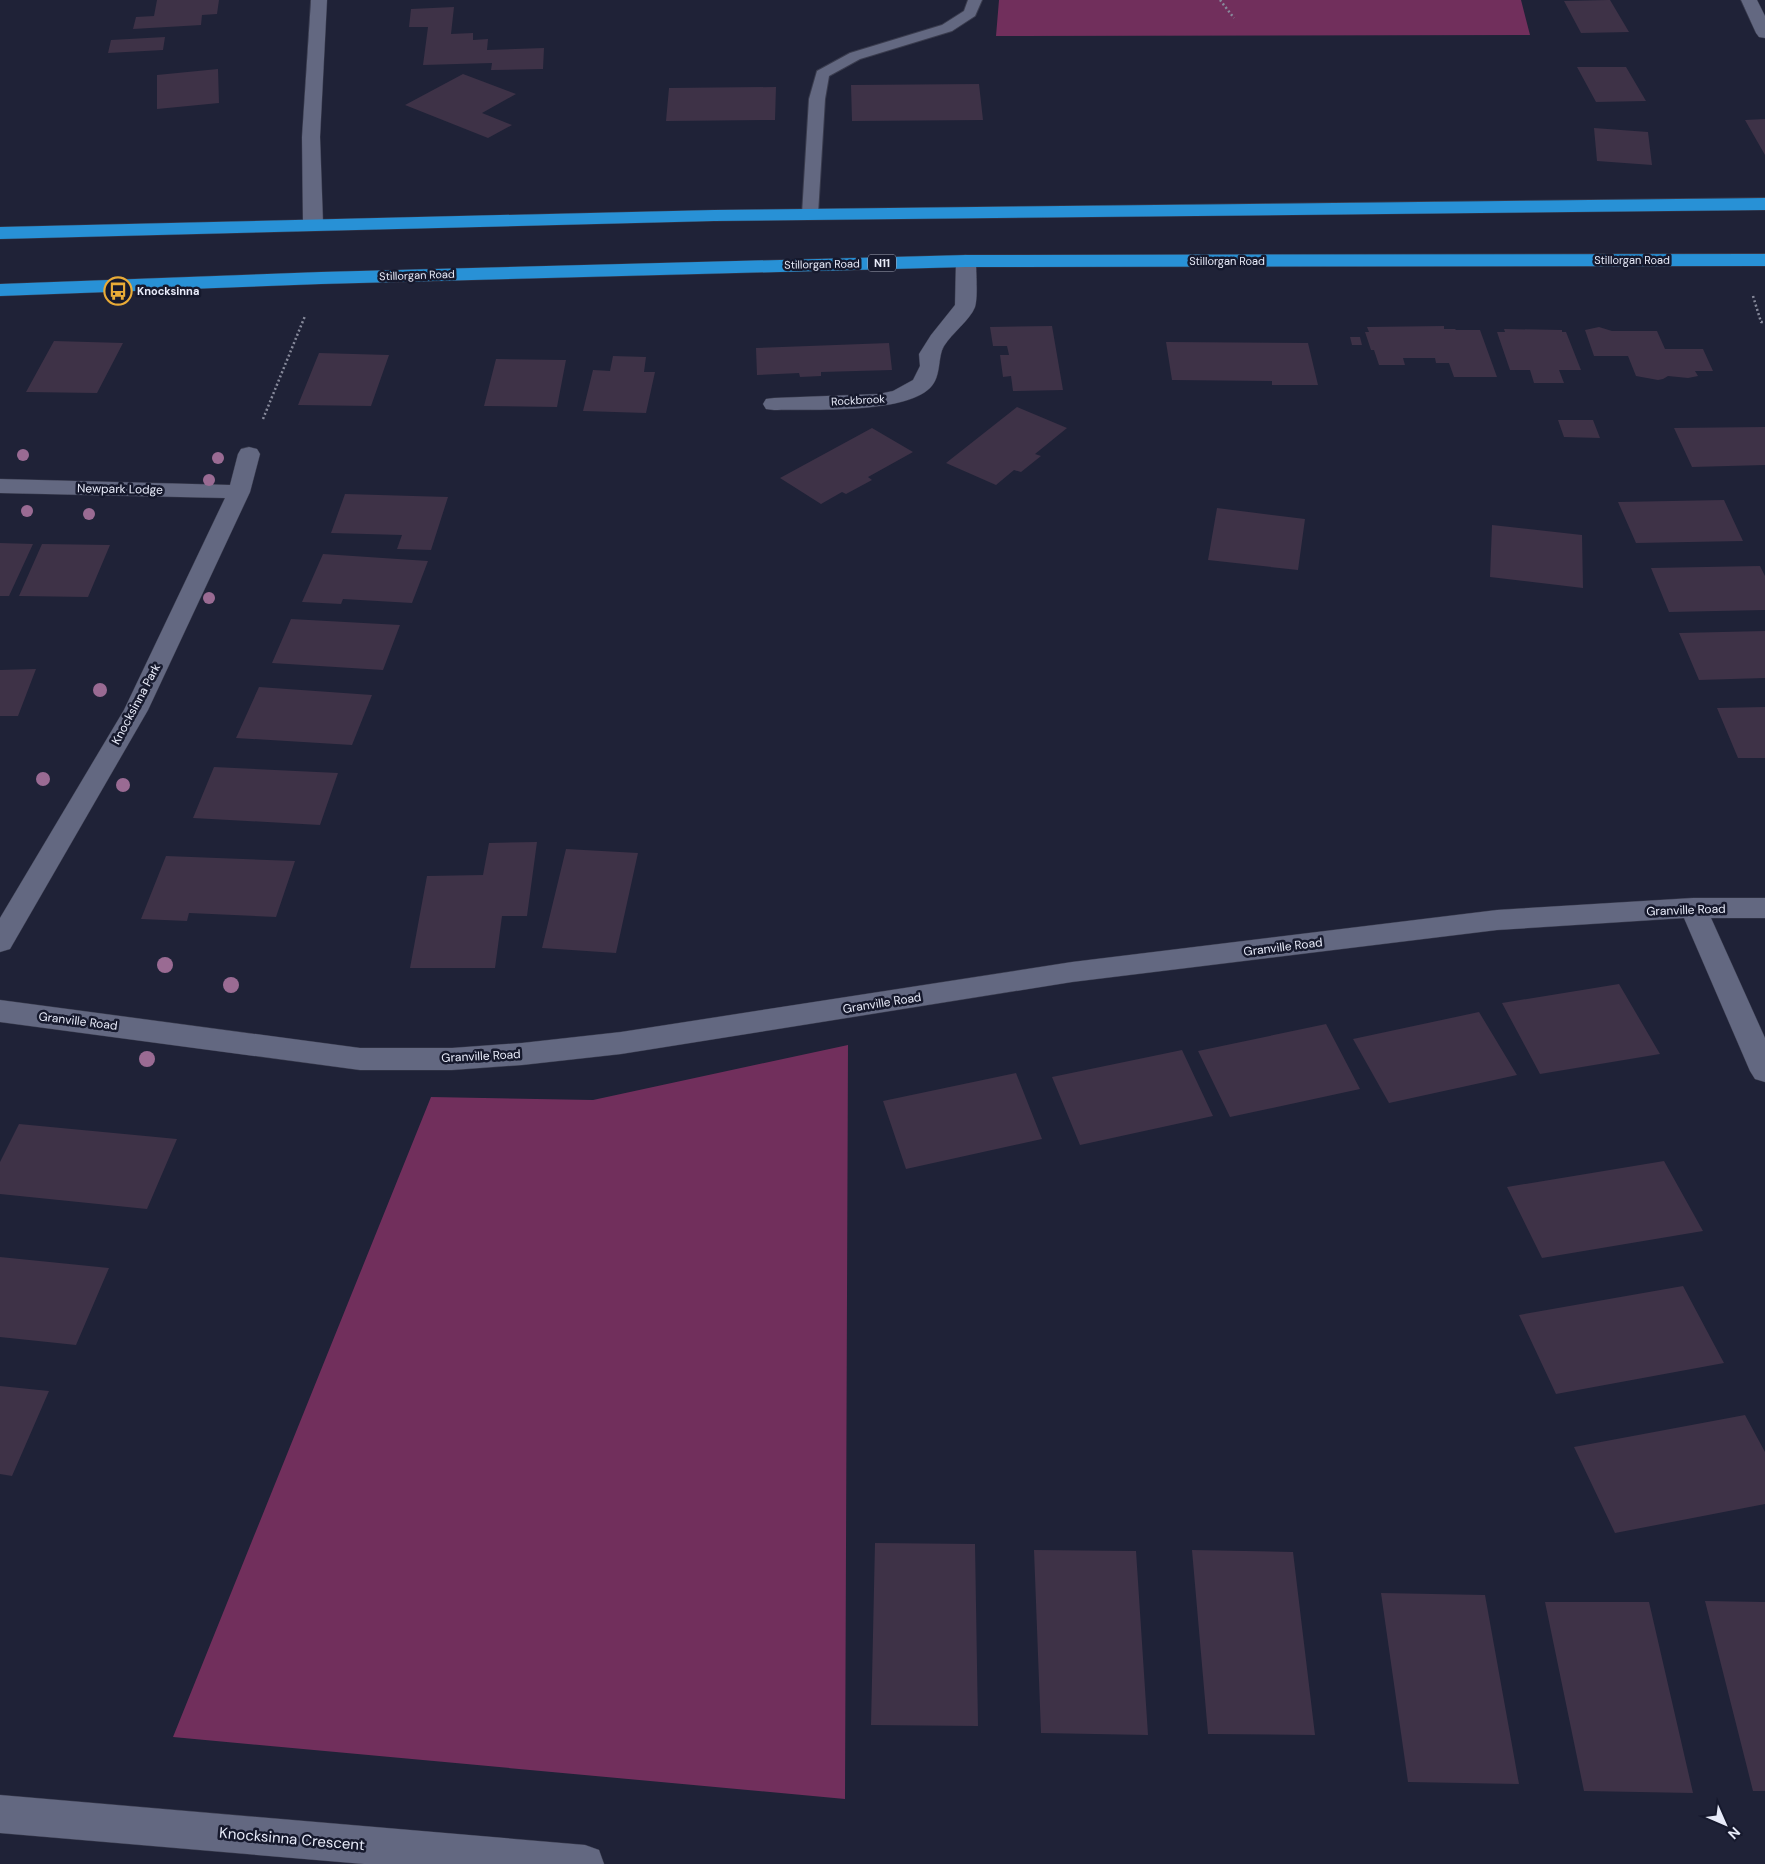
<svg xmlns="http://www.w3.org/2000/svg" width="1765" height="1864" font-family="'DM Sans',sans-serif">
  <rect width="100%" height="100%" fill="#1f2237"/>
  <path fill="#712f5c" d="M999 0H1521L1530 35 996 36Z
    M848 1045 845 1799 173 1737 431 1097 593 1100Z"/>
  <path fill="#3e3247" d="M157 0H219L217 14 202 15 201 25 133 29 136 17 154 16Z
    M1608 0H1610L1629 32 1581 33 1564 1Z
    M454 7 451 34 473 33V40L488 39 487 50 544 48 543 69 491 70 492 63 423 65 428 27H409L411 9Z
    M165 37 163 50 108 53 111 40Z
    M1577 67H1626L1646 101 1596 102Z
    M218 69 219 103 157 109V75Z
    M463 74 516 94 482 113 512 125 488 138 405 105Z
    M979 84 983 120 852 121 851 85Z
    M776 87 775 120 666 121 669 88Z
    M1765 119V155L1745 120Z
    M1594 128 1648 132 1652 165 1597 161Z
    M1052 326 1063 390 1013 391 1011 376 1003 377 1000 355H1009L1007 346H993L990 327Z
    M1444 326V329H1455L1456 330H1480L1497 377H1454L1449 363H1436L1435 358H1403L1405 365H1379L1374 350H1371L1365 332H1369L1367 327Z
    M1599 327 1612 331H1657L1665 349H1703L1713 371H1695L1698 376 1688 378 1668 376 1663 379 1658 380 1636 376 1628 356H1594L1585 330Z
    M1504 329 1562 330V332H1566L1581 370H1559L1564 383H1534L1530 370H1510L1497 332H1505Z
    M1350 337H1360L1362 345H1352Z
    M54 341 123 343 97 393 26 392Z
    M1166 342 1308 343 1318 385H1272V381L1172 380Z
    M889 343 892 370 821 372V376L800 377 799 373 757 375 756 348Z
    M319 353 389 355 371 406 298 405Z
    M613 356 646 357 644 372H655L646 413 583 411 593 370 610 371Z
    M496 359 566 360 557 407 484 406Z
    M1017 407 1067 428 1035 454 1041 456 1021 472 1014 470 996 485 946 463Z
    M1558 420H1593L1600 438 1564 437Z
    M1765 427V465L1692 467 1674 428Z
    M872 428 913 452 868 477 872 480 846 494 842 492 821 504 780 478Z
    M345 494 448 497 431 550 397 549 402 535 331 533Z
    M1724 500 1743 541 1636 543 1618 502Z
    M1217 508 1305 519 1298 570 1208 560Z
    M1492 525 1582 535 1583 588 1490 577Z
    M0 543 33 544 9 596H0Z
    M42 544 110 545 88 597 19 596Z
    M323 554 428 561 412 603 343 599 341 604 302 602Z
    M1760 566 1765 576V610L1669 612 1651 568Z
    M291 619 400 625 383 670 272 663Z
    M1765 631V678L1699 680 1679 633Z
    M36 669 18 716H0V670Z
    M259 687 372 695 352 745 236 738Z
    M1765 707V758H1738L1717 708Z
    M214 767 338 773 320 825 193 818Z
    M537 842 527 916H502L495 968H410L427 876 483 875 489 843Z
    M566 849 638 853 616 953 542 948Z
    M166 856 295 861 276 917 189 913 187 921 141 919Z
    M1619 984 1660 1054 1540 1074 1502 1003Z
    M1479 1012 1517 1075 1389 1103 1353 1039Z
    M1326 1024 1360 1089 1230 1117 1198 1051Z
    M1182 1050 1213 1116 1080 1145 1052 1077Z
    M1016 1073 1042 1139 906 1169 883 1101Z
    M19 1124 177 1139 147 1209 0 1194V1162Z
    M1664 1161 1703 1231 1542 1258 1507 1187Z
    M0 1257 109 1268 76 1345 0 1337Z
    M1683 1286 1724 1363 1556 1394 1519 1315Z
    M0 1386 49 1391 12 1476 0 1474Z
    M1745 1415 1765 1452V1504L1615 1533 1574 1447Z
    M875 1543 975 1544 978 1726 871 1725Z
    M1034 1550 1136 1551 1148 1735 1041 1733Z
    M1192 1550 1293 1552 1315 1735 1208 1734Z
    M1381 1593 1485 1595 1519 1784 1408 1782Z
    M1705 1601 1765 1602V1791H1753Z
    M1545 1602H1649L1693 1793 1584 1791Z"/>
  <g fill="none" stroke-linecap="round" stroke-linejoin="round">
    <g stroke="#3a3c4e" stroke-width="2">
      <path id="service" d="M968 0H982L975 16 952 31 860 59 829 76 825 99 818 214 816 218H804L802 214 809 99 817 71 850 53 942 25 964 11Z"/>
    </g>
    <g stroke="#3a3c4e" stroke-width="1">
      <path id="minor" d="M311 0H327L320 137 323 223 320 227 313 229 306 227 303 223 302 137Z
        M1741 0H1757L1765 16V38L1759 37 1756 33Z
        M966 255 973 257 976 261C976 272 978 297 975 307 970 320 952 333 944 346 937 358 942 376 930 388 904 414 811 409 774 410L766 409 763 404 766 399 774 398 879 394 893 391 913 380 920 366 919 354 931 335 955 305 956 261 959 257Z
        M249 447 257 449 260 454 250 492 148 710 10 949 0 952V918L124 710 225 498 0 493V479L230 485 238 454 241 449Z
        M1693 898H1765V918H1711L1765 1038V1082L1755 1079 1750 1071 1684 918 1497 930 1072 982 621 1054 522 1065 452 1070H360L0 1022V1000L360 1048H452L522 1043 621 1032 1072 962 1497 910Z
        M0 1795 585 1845 599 1850 604 1864H364L0 1833Z"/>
    </g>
    <g stroke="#3a3c4e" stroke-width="1">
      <path id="trunk" d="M1765 198V210L714 221 0 239V227L714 210Z
        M1765 254V266L966 267 321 284 0 296V284L321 272 966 255Z"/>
    </g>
    <path stroke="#878a9b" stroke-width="2.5" stroke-dasharray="2 2.5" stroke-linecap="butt" d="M1220 0 1234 18
      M1753 296 1761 322H1765
      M263 419 305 316"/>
    <use href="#service" fill="#636881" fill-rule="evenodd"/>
    <use href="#minor" fill="#636881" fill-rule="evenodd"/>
    <use href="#trunk" fill="#2891d6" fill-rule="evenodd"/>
  </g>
  <g fill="#9a6b93">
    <circle cx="23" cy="455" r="6"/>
    <circle cx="218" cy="458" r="6"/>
    <circle cx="209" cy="480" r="6"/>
    <circle cx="27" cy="511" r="6"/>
    <circle cx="89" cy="514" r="6"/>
    <circle cx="209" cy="598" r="6"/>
    <circle cx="100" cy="690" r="7"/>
    <circle cx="43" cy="779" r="7"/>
    <circle cx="123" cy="785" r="7"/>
    <circle cx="165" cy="965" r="8"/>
    <circle cx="231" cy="985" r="8"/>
    <circle cx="147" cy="1059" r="8"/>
  </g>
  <defs>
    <g id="bus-ring" transform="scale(1.4375)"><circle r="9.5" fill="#16192d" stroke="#e8ab37" stroke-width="1.5"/><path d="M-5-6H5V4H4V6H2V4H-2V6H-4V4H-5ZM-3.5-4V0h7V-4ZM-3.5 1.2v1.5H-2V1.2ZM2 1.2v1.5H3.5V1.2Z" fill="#e8ab37"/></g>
  </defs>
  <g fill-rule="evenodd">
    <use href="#bus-ring" x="118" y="291"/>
  </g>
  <g text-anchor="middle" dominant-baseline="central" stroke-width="5" stroke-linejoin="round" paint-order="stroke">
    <g font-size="11" fill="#e8ebf9" stroke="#16192d">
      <text x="1632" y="260">Stillorgan Road</text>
      <text x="1227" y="261">Stillorgan Road</text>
      <text transform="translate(822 264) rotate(-1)">Stillorgan Road</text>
      <text transform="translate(417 275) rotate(-2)">Stillorgan Road</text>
      <text transform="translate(858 400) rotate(-3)">Rockbrook</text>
    </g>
    <rect fill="#16192d" stroke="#a9acbc" stroke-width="1" x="868" y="254.5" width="28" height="17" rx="4"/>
    <g font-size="11" font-weight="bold" fill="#e8ebf9">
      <text x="882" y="263">N11</text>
    </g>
    <g font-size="11" font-weight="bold" fill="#e8ebf9" stroke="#16192d" text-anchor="start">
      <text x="137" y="291">Knocksinna</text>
    </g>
    <g font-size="12" fill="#e8ebf9" stroke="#16192d">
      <text transform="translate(120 489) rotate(1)">Newpark Lodge</text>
      <text transform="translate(136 704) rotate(-62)">Knocksinna Park</text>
      <text transform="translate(1686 910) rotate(-2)">Granville Road</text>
      <text transform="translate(1283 947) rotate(-7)">Granville Road</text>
      <text transform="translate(882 1003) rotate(-9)">Granville Road</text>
      <text transform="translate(78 1021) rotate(7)">Granville Road</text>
      <text transform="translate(481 1056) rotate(-3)">Granville Road</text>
    </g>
    <g font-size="15" fill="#e8ebf9" stroke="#16192d">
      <text transform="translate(292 1839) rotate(5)">Knocksinna Crescent</text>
    </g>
  </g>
  <g transform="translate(1725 1824) rotate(135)" stroke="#16192d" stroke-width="4" paint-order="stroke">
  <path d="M0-4L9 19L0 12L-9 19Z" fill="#e8ebf9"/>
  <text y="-8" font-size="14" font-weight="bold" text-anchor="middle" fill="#e8ebf9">N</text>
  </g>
</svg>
